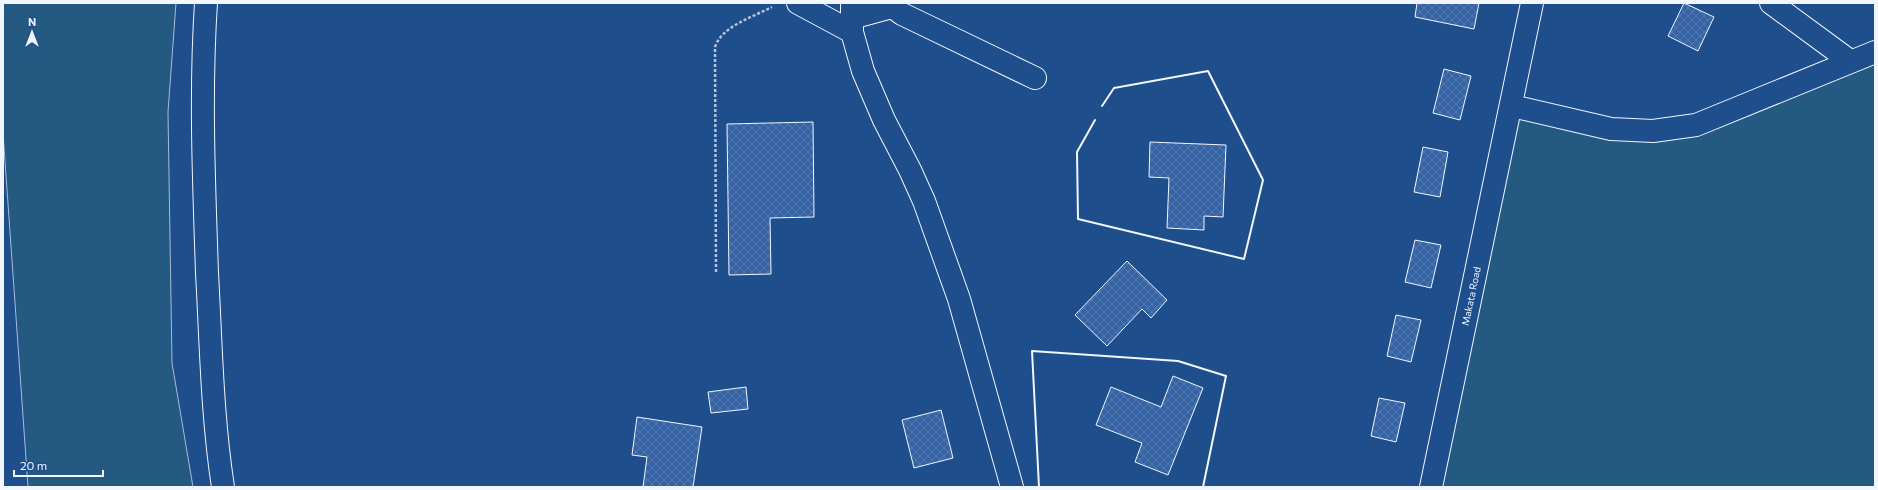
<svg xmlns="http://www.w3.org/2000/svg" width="1878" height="490" font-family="Commissioner,sans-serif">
  <defs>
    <pattern id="building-cross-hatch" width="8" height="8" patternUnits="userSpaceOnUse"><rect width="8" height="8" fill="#3563a3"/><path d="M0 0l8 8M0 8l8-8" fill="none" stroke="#537ab1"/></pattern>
  </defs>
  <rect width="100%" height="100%" fill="#1f4e8c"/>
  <path fill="#245a82" stroke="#a8bbd7" d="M3 3H176L168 112 172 363 193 487H28L3 133Z
    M1875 52V487H1431L1512 106 1653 131Z"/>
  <path fill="url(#building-cross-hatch)" stroke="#f2f6ff" d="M1417 3H1479L1474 29 1415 17Z
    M1684 3 1714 17 1698 51 1668 36Z
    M1444 69 1471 76 1460 120 1433 113Z
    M813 122 814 217 770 218 771 274 729 275 727 124Z
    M1150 142 1226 145 1223 217 1204 216V230L1167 228 1169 178 1149 177Z
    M1423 147 1448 152 1440 197 1414 192Z
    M1415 240 1441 245 1431 288 1405 282Z
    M1127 261 1167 300 1151 318 1142 309 1107 346 1075 315Z
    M1396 315 1421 320 1411 362 1387 356Z
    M1173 376 1203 388 1168 475 1135 462 1142 443 1096 425 1111 387 1161 407Z
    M746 387 748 409 711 413 708 392Z
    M1379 398 1405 403 1396 442 1371 436Z
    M941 410 953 458 914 468 902 420Z
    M637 417 702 427 693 487H643L647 457 632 455Z"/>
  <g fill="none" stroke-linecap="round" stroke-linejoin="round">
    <g stroke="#f2f6ff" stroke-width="24">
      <g id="minor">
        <path d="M798 3 852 32"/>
        <path d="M852 3V32L863 71 884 120 910 170 924 201 959 299 1012 487"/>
        <path d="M887 3 902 14 1035 78"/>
        <path d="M1771 3 1850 61"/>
        <path d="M852 18 892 7"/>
        <path d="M1512 106 1611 129 1653 131 1696 125 1875 52"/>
        <path id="s1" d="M1431 487 1532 3"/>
      </g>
    </g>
    <g stroke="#f2f6ff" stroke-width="24">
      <path id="trunk" d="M206 3C200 93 204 183 207 273 211 344 212 416 223 487"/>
    </g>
    <path stroke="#b3c4dc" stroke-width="2.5" stroke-dasharray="3 2" stroke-linecap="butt" d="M716 272 715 47C722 26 753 17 772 7"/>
    <use href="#minor" stroke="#1f4e8c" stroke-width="22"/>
    <use href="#trunk" stroke="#1f4e8c" stroke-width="22"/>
    <path stroke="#f2f6ff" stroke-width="2" d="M1095 120 1077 152 1078 219 1244 259 1263 180 1208 71 1114 88 1102 106
      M1039 487 1032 351 1178 361 1226 376 1203 487"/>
  </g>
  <g text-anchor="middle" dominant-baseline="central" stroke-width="3" stroke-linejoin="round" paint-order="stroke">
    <g font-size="10" fill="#f2f6ff" stroke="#1f4e8c">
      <text stroke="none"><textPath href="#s1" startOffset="195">Makata Road</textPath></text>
    </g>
  </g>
  <rect width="1878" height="490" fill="none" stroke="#f2f6ff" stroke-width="8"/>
  <g transform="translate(32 32)" stroke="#1f4e8c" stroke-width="3" paint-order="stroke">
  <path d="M0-3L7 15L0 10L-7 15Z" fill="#f2f6ff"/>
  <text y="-6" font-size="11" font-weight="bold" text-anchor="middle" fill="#f2f6ff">N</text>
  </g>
  <path d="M14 470v6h89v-6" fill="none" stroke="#f2f6ff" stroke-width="2"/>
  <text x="20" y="470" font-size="12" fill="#f2f6ff" stroke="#1f4e8c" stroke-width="3" paint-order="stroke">20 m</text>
</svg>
